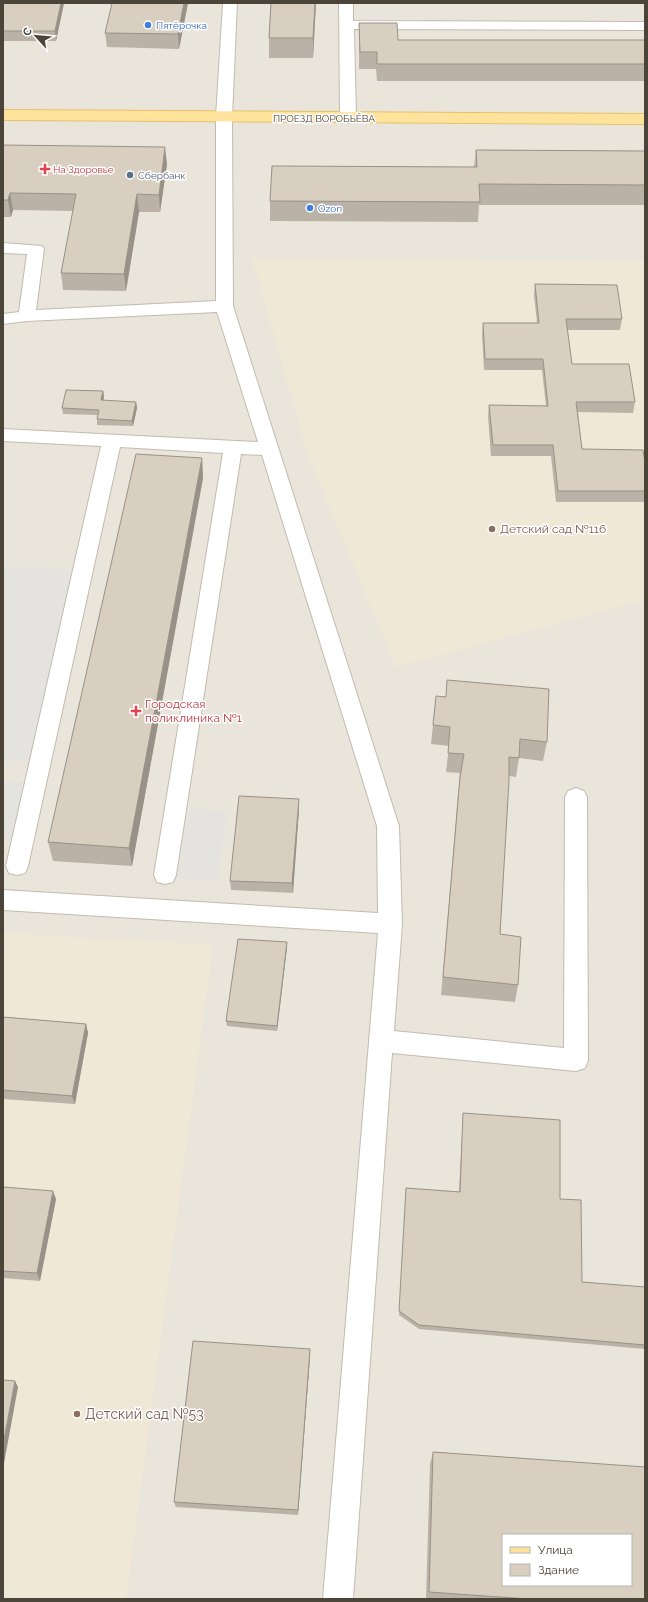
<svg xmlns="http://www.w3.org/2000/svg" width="648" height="1602" font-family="Raleway,sans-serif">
  <rect width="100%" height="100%" fill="#f6f3ec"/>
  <path fill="#eae5da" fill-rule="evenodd" d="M3 3H645V1599H3ZM503 1535H631V1585H503Z"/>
  <path fill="#efe8d6" d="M252 258 645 261V600L396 667 309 458Z
    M3 933 213 945 126 1599H3Z"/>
  <path fill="#e5e3e0" d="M3 566 74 569 31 762 3 761Z
    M3 781 28 782 15 841H3Z
    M189 808 228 811 217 881 178 878Z"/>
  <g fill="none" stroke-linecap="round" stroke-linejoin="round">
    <g stroke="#c2bbae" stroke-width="2">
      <path id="minor" d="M223 3H237L232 117 233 306 399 826 402 924 394 1031 564 1048 565 797 568 791 576 788 584 791 587 797 588 1060 585 1068 576 1071 392 1053 353 1599H323L378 933 3 910V890L378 913 377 826 262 455 241 454 176 875 173 882 165 884 157 882 154 875 223 453 120 447 28 866 25 873 17 875 9 873 6 866 101 446 3 441V429L258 442 217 312 27 321 3 324V314L19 312 27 254 3 253V243L42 246 44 249 36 310 216 301V117Z
        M339 3H353V21L645 22V30L354 29 356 118 353 121 348 123 343 121 340 118Z"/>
    </g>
    <g stroke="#e6c16a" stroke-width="2">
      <path id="major" d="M3 110 645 114V124L3 120Z"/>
    </g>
    <use href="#minor" fill="#fff" fill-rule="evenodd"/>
    <use href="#major" fill="#ffe39c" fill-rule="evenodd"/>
  </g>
  <path fill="#bab2a6" d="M3 3H64L56 41H3Z
    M188 3 179 49 107 47 105 33Z
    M271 3H316L313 58H269V38Z
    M359 23 398 40H645V81H377L376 69H359Z
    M3 145 167 164 160 212H139L126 291 63 290 61 273 73 211 13 210 11 217H3Z
    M476 150 645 151V205H479L478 222 270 221V201L474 167Z
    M535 284 622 319 620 330H567L572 364 635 402 633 413 578 412 582 449 645 462V502H556L551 456H491L488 416 489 405 546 406 542 370H484L482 334 483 323H537L534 295Z
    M103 391 104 397 103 401 136 402 137 408 133 426 97 425V419L98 415 63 414 62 408Z
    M202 458 203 478 132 866 53 861 48 842Z
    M436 696 547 742 543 761 519 758 516 777 509 776 500 934 518 985 515 1002 441 995 458 795 460 773 446 772 449 746 431 744Z
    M299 799V809L293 893 231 890 230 881Z
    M287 947 277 1031 227 1026 226 1021Z
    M3 1017 86 1024 88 1033 75 1104 3 1099Z
    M463 1113 560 1199 582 1282 645 1287V1349L419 1329 399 1315 406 1188 459 1192Z
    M3 1187 56 1199 40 1281 3 1278Z
    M310 1349V1356L298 1515 176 1507 174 1502Z
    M433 1452 645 1599H426L430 1464Z"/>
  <path fill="#979187" d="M61 3H64L56 41 55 31Z
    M184 3H188L179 49 178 34Z
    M315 3H316L313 58V38Z
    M165 147 167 164 160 212 159 195Z
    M10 193 13 210 11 217 8 200Z
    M137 194 139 212 126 291 124 274Z
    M103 391 104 397 102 406 101 400Z
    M136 402 137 408 133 426 132 421Z
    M202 458 203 478 132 866 129 848Z
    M299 799V809L293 893 292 883Z
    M287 942V947L277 1031V1026Z
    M86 1024 88 1033 75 1104 72 1096Z
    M53 1191 56 1199 40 1281 37 1273Z
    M310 1349V1356L298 1515V1510Z
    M15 1381 18 1387 3 1469V1445Z"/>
  <path fill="#d8cfc1" stroke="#979187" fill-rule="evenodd" d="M3 3H61L55 31H3Z
    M112 3H184L178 34 105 33Z
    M271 3H315L313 38H269Z
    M359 23H397L398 40H645V64H377V52H360Z
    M3 145 165 147 159 195 137 194 124 274 61 273 76 194 10 193 8 200H3Z
    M476 150 645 151V185L479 184 480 202 270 201 272 166 477 167Z
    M535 284 617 285 622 319H566L572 364H629L635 402H576L582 449 643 450 645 462V491H558L553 445H493L489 405 548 406 543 359H485L483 323H539Z
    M66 390 103 391 101 400 136 402 132 421 97 419 99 410 62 408Z
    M136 454 202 458 129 848 48 842Z
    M447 680 549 689 547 742 520 739 519 758 509 757V781L500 934 521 937 518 985 443 977 460 777 464 754 448 753 450 727 433 725 436 696 446 697Z
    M239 796 299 799 292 883 230 881Z
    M238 939 287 942 277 1026 226 1021Z
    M3 1017 86 1024 72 1096 3 1090Z
    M463 1113 560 1120V1199L581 1200 582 1282 645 1287V1345L419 1325 399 1311 406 1188 460 1192Z
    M3 1187 53 1191 37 1273 3 1271Z
    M193 1341 310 1349 298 1510 174 1502Z
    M3 1380 15 1381 3 1445Z
    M433 1452 645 1467V1599H528L429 1592ZM503 1535H631V1585H503Z"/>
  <g fill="#3f7fe0" stroke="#fff" stroke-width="1.5">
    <circle cx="148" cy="25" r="4"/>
    <circle cx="310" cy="208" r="4"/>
  </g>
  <g fill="#e0444e" stroke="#fff" stroke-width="1.5">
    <path d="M43 163h4v4h4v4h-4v4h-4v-4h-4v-4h4z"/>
    <path d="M134 705h4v4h4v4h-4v4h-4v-4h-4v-4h4z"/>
  </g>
  <circle fill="#5c6f8a" stroke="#fff" stroke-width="1.5" cx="130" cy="175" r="4"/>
  <g fill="#8d6e63" stroke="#fff" stroke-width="1.5">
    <circle cx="492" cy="529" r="4"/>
    <circle cx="77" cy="1414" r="4"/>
  </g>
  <g text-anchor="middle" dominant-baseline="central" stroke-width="3" stroke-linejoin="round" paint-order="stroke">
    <g font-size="10" fill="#366cbe" stroke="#fff" text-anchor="start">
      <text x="156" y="25">Пятёрочка</text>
      <text x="318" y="208">Ozon</text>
    </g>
    <g font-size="10" fill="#4b4439" stroke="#fff">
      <text x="324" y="118">ПРОЕЗД ВОРОБЬЁВА</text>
    </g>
    <g font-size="10" fill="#be3a42" stroke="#fff" text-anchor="start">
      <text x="53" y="169">На Здоровье</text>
    </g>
    <g font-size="10" fill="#4e5e75" stroke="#fff" text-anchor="start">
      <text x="138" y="175">Сбербанк</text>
    </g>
    <g font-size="12" fill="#785e54" stroke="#fff" text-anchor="start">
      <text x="500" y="529">Детский сад №116</text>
    </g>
    <g font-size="12" fill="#be3a42" stroke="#fff" text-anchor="start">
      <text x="145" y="704">Городская<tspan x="145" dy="14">поликлиника №1</tspan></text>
    </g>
    <g font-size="14" fill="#785e54" stroke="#fff" text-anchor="start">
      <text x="85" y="1414">Детский сад №53</text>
    </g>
  </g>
  <rect width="648" height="1602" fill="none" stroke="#4b4439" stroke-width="8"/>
  <rect x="502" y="1534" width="130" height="52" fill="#ffffff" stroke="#b7b4b0"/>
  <rect x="510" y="1547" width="20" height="6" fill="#ffe39c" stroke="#b7b4b0"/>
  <text x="538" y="1554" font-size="12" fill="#4b4439">Улица</text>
  <rect x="510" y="1564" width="20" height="12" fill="#d8cfc1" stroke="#b7b4b0"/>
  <text x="538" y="1574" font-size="12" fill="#4b4439">Здание</text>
  <g transform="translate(36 36) rotate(297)" stroke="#ffffff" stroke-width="3" paint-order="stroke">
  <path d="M0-3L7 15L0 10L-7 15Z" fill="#4b4439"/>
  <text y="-6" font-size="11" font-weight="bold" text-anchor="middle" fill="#4b4439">С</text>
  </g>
</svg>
